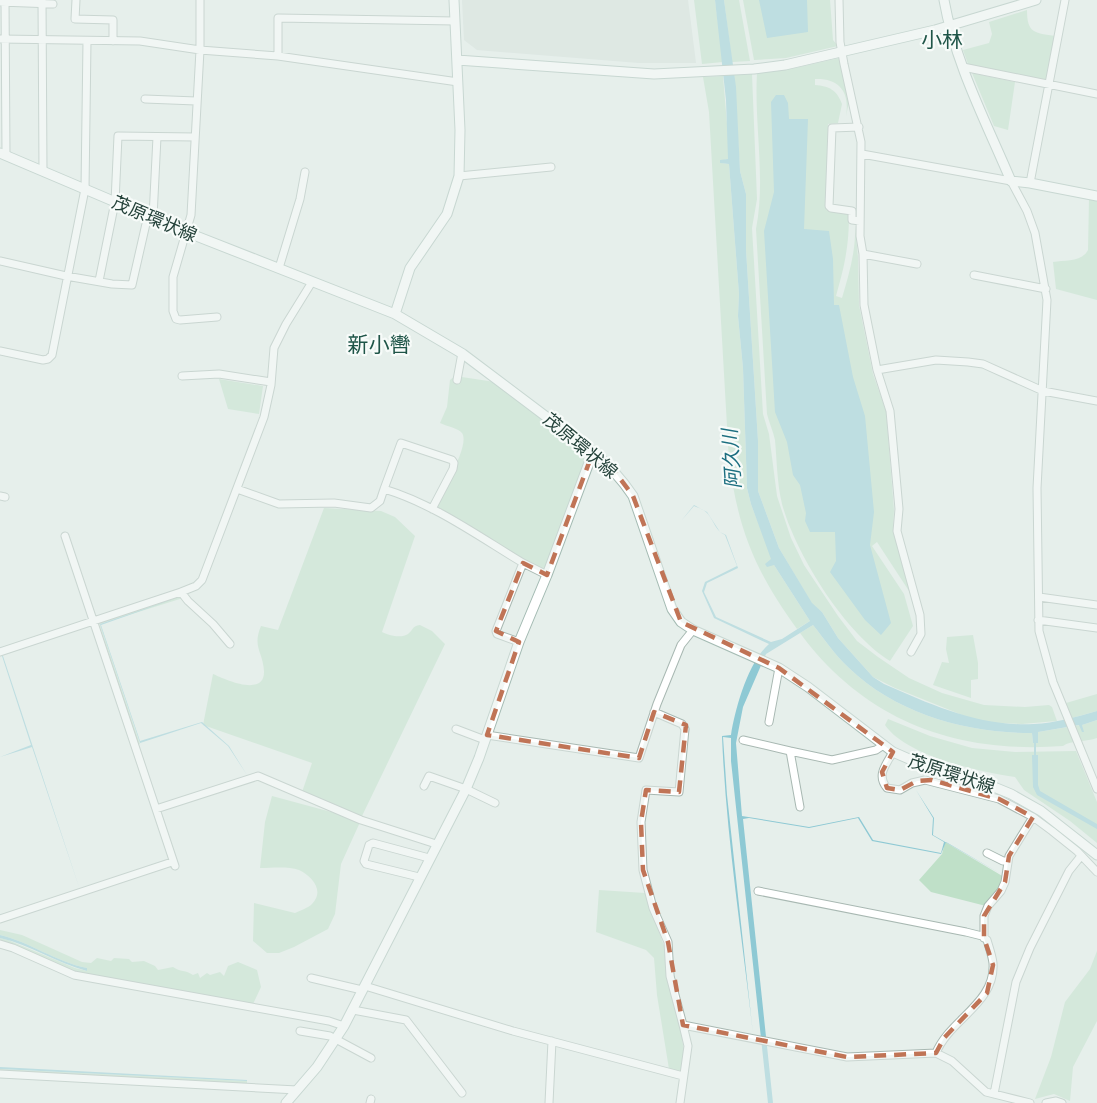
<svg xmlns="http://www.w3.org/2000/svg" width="1097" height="1103" font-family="'Noto Sans','Noto Sans JP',sans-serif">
  <rect width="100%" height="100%" fill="#e6efeb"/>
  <path fill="#d4dfda" d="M462 0H688L696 63H639L477 50 464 40Z"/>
  <path fill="#bfe0c8" d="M694 0H715L723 62 702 64Z
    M724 0H739L750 61 732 62Z
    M743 0H830L833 40 838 46 786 58 754 60Z
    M1027 10C1027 33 1034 33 1056 36L1047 80 968 64 963 50 989 43 992 34 989 22Z
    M839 58 849 102 846 116C850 93 840 78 815 79V85C829 86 837 90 842 104L838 123 828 124 826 210 849 213C849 246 845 264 836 296L842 298C849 274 856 251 855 226L858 257 859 305 873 374 886 411 894 510 893 530 914 606 909 591 877 542 872 546 904 594 913 626 890 661C845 633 796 555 782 504 777 483 777 462 775 440 773 431 769 422 767 414L756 229C766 178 754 125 757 73L795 68Z
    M972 73 1015 82 1008 130 994 126Z
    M752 74 757 199 752 228 763 414 769 434 777 496 791 538 804 565 838 616 857 641 878 657 909 678 942 693 984 705 1025 707 1049 705 1052 707 1057 721 1022 724 994 723 972 719 895 688 873 677 838 638 822 612 812 604 779 548 758 491V441L746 250V194L740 171 734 75Z
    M723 76 729 148 728 159 720 161 721 163 729 164 739 294 738 316 743 368 747 488 751 504 772 559 766 564 774 565 810 621 797 629C755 570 739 533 729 461L709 112 703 77Z
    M1089 199 1097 201V300L1056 289 1053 262C1065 260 1082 262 1088 250Z
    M455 376 495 382 577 447 581 451 586 461 547 575 432 509C439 496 471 446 462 433 458 428 446 426 440 423L447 407 450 380Z
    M219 379 263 386 259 414 228 409Z
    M324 508 381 511 395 517 415 536 382 632C388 635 401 639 408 634 414 629 412 626 420 625L432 631 445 644 362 816 301 795 312 763 203 725 213 674C224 679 265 698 264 671 263 652 252 647 261 626L278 630Z
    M181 595 183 598 100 624 140 744 137 745 99 623Z
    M813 625C825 640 835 655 849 668 897 714 966 733 1032 733L1033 743H1038V732L1080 725 1083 732 1082 725 1097 720V738C1087 742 1071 740 1063 746 956 754 865 721 800 633Z
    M973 635 978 663V679L971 680V698L933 685 942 662 949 663 946 649 947 637Z
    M1097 694V711L1072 718 1066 703Z
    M888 719 930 736 972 748 1015 752 1076 751 1097 802V843L1070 821 1024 790 1015 777C980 772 906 756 885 725Z
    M272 796 361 820 341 864 335 914 328 929 294 947 279 953H267L253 941 254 903 295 913C301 910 308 908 312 904 325 891 312 876 299 870 288 866 272 868 260 868L265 822Z
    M945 842 1004 877 1002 885 986 906 931 892 919 880 942 854Z
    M599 890 645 893 668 957 685 1056 680 1071 669 1069 657 995 654 958 646 950 596 932Z
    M0 930 22 935 82 962 91 963 97 958 111 961 114 958 129 959 132 962 144 961 155 966 158 970 173 967C180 972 186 970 193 975L198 973 200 978 207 973 210 975 220 972 224 976 228 966 238 962 257 970 261 987 253 1004 88 974 72 971 0 941V938L8 940 75 968 87 971V968C56 962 30 942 0 935Z
    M1097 951V1021L1073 1067 1070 1101 1054 1094 1035 1099 1051 1057 1065 1002 1090 969Z
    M0 1069 247 1081V1084L0 1072Z"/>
  <path fill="#8ec9d4" d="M715 0H724L736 87 740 171 746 194V250L758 441V491L779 548 812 603 822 612 838 638 873 677 884 684C932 705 980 727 1034 724 1055 723 1076 717 1097 711V720L1082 725 1084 732H1082L1079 725 1038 732V743H1033L1032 733C966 733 897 714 849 668 835 655 825 640 813 625L766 654 743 707 736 743 742 816 809 827 859 817 873 840 941 853 944 842 932 835 933 818 916 790 934 818 933 835 1001 874 946 842 941 854 872 841 858 818 809 828 749 818 743 819 773 1103H768L731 761V738L723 737 727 795 753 1034C742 935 726 836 722 736L731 735C735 709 748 662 769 644L714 618 702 591 705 582 737 566 725 535C716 531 714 522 708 514 705 510 699 508 694 506L681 521 651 516 681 521 694 505 707 512 720 532 726 535 738 568 707 583 704 592 716 617 771 642 782 639 810 621 774 565 767 567 765 564 771 559 751 504 747 488 743 368 738 316 739 294 729 164 720 163V160L728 159 726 100Z
    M759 0H807L808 32 767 38Z
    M776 95H784L788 103 789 119H808L804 229 829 231 833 259 834 305H839L853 377 865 416 874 512 870 545 891 623 881 635 865 620 830 572 836 561 835 532H810L805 521 806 513 800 485 793 475 787 442 775 412 764 231 774 192 771 102Z
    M180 597 101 625 140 741 202 722 229 746 247 775 228 746 201 723 140 743 100 624Z
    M2 656H3L79 887 32 747 0 757 31 745Z
    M1032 755H1038V785L1040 791 1097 824V829L1037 795 1033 787Z
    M0 935C30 942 56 962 87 968V971C57 963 31 945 0 938Z
    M0 1067 247 1080V1081L0 1069Z"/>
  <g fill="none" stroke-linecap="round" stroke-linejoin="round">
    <path stroke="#8ec9d4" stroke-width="2" d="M1035 741V757"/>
    <g stroke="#a8b8b2" stroke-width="9">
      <path id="street" d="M5 0 6 155
        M42 0 43 171
        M76 0 75 19 113 20V41
        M200 0V50L191 215 173 277V311L176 319 180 320 217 317
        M839 0 840 42 844 64 861 142 860 236 863 254 864 305 877 370 890 411 899 509 897 531 920 615 921 634 911 652
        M0 2 53 4
        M0 39 140 41 200 50 278 56 458 82
        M278 56V18L455 21
        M963 67 1097 94
        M145 99 196 101
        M859 127 832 128 829 206 831 208 852 211V220L860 221
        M862 154 1011 181 1027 211 1035 233 1047 300 1037 488 1039 631 1053 682 1097 789
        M459 176 551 167
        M1030 183 1065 0
        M153 217 157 137
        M863 254 917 264
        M0 261 66 276 112 284 132 285 148 215
        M279 268 300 199 305 172
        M974 275 1046 289
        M99 281 115 202 118 136 195 137
        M0 351 43 360 48 359 52 355 85 189 87 41
        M877 370 936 360 968 362 983 364 1043 391 1097 401
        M182 376 219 374 271 382
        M457 380 462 353
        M237 489 279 504 334 503 371 508 380 501 384 489C434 504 478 536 523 563
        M384 489 401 443 452 460 454 463 453 469 432 509
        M0 496 5 497
        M65 536 175 866
        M181 592 188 601 213 624 230 644
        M1039 597 1097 605
        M1038 620 1097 628
        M519 642 497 634 496 631 523 563 547 575
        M0 652 181 592 196 586 202 580 264 417 271 385 274 348 286 324 312 282
        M654 712 682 724 685 729 679 792 646 790 641 822 643 870 653 908 668 942 670 976 683 1025
        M769 722 779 668
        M456 729 485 740
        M487 735 639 758 657 704 681 645 693 630
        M743 740 790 751
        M893 752C886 765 876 775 887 788L900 790 912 783 925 780 999 799 1033 817 1052 831 1077 851 1097 872
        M424 786 429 776 466 789 495 803
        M800 807 790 751 832 760 876 750 882 746
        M156 809 258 776 361 820 436 844
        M987 853 1003 861H1007
        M419 877 366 864 364 861 369 845 373 843 429 858
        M758 891 966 932 982 936 987 940C989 947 992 955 993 963 996 1003 949 1020 936 1053
        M0 919 172 862
        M984 938V916L988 906 1001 891 1005 882 1009 856 1033 817
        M0 944 13 948 74 975 329 1021 344 1026
        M311 978 362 990
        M365 986 513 1031 683 1076
        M353 1010 406 1020 462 1093
        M300 1031 330 1036 371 1058
        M0 1074 297 1090
        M994 1094 1016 982 1030 948 1069 871 1081 856
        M370 1103 371 1099
        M549 1103 552 1041
        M680 1103 688 1046 683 1025 847 1057 936 1053 952 1061 986 1092 1030 1103
        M1046 1103 1056 1101 1062 1103"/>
    </g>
    <g stroke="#a4bbb3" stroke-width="11">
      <path id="secondary" d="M944 0C955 63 986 122 1011 181L1030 183 1097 196
        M457 60 654 74 754 69 785 65 935 30 1036 0
        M0 153 186 232 395 314 463 354 593 452C609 465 621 478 633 496L672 609 681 622 693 630 779 668 808 687 893 752 932 769 994 787 1011 794 1041 811 1097 855
        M395 314 410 268 447 214 459 176 460 130 454 0
        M286 1103 317 1067 344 1026 466 789 479 758 519 642 547 575 593 452"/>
    </g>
    <use href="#street" stroke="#fff" stroke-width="7"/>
    <use href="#secondary" stroke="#fff" stroke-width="9"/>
  </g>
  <path d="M0 0H1097V1103H0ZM593 452 613 469 633 496 681 622 779 668 893 752 882 772 887 788 900 790 917 781 932 780 999 799 1033 817 1009 856 1005 882 984 916V938L993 965 987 993 944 1038 936 1053 847 1057 683 1025 668 942 643 870 641 822 646 790 679 792 686 725 654 712 639 758 487 735 519 642 496 631 523 563 547 575Z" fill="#e6efeb" fill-opacity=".55" fill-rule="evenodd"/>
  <path fill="none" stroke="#c07456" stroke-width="4.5" stroke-dasharray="12 8" stroke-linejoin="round" d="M593 452 613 469 633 496 681 622 779 668 893 752 882 772 887 788 900 790 917 781 932 780 999 799 1033 817 1009 856 1005 882 984 916V938L993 965 987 993 944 1038 936 1053 847 1057 683 1025 668 942 643 870 641 822 646 790 679 792 686 725 654 712 639 758 487 735 519 642 496 631 523 563 547 575Z"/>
  <g text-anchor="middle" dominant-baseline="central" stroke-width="4.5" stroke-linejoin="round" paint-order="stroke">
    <g font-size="18" fill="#24423a" stroke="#f7fbf9">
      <text transform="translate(155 218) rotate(23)">茂原環状線</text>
      <text transform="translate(581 445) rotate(40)">茂原環状線</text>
      <text transform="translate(952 773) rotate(18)">茂原環状線</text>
    </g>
    <g font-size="20" font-style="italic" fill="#1c6f80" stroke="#f7fbf9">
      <text transform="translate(731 459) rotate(-94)">阿久川</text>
    </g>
    <g font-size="21" fill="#1f5548" stroke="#f7fbf9">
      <text x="942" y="39">小林</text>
      <text x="379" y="344">新小轡</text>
    </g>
  </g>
</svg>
